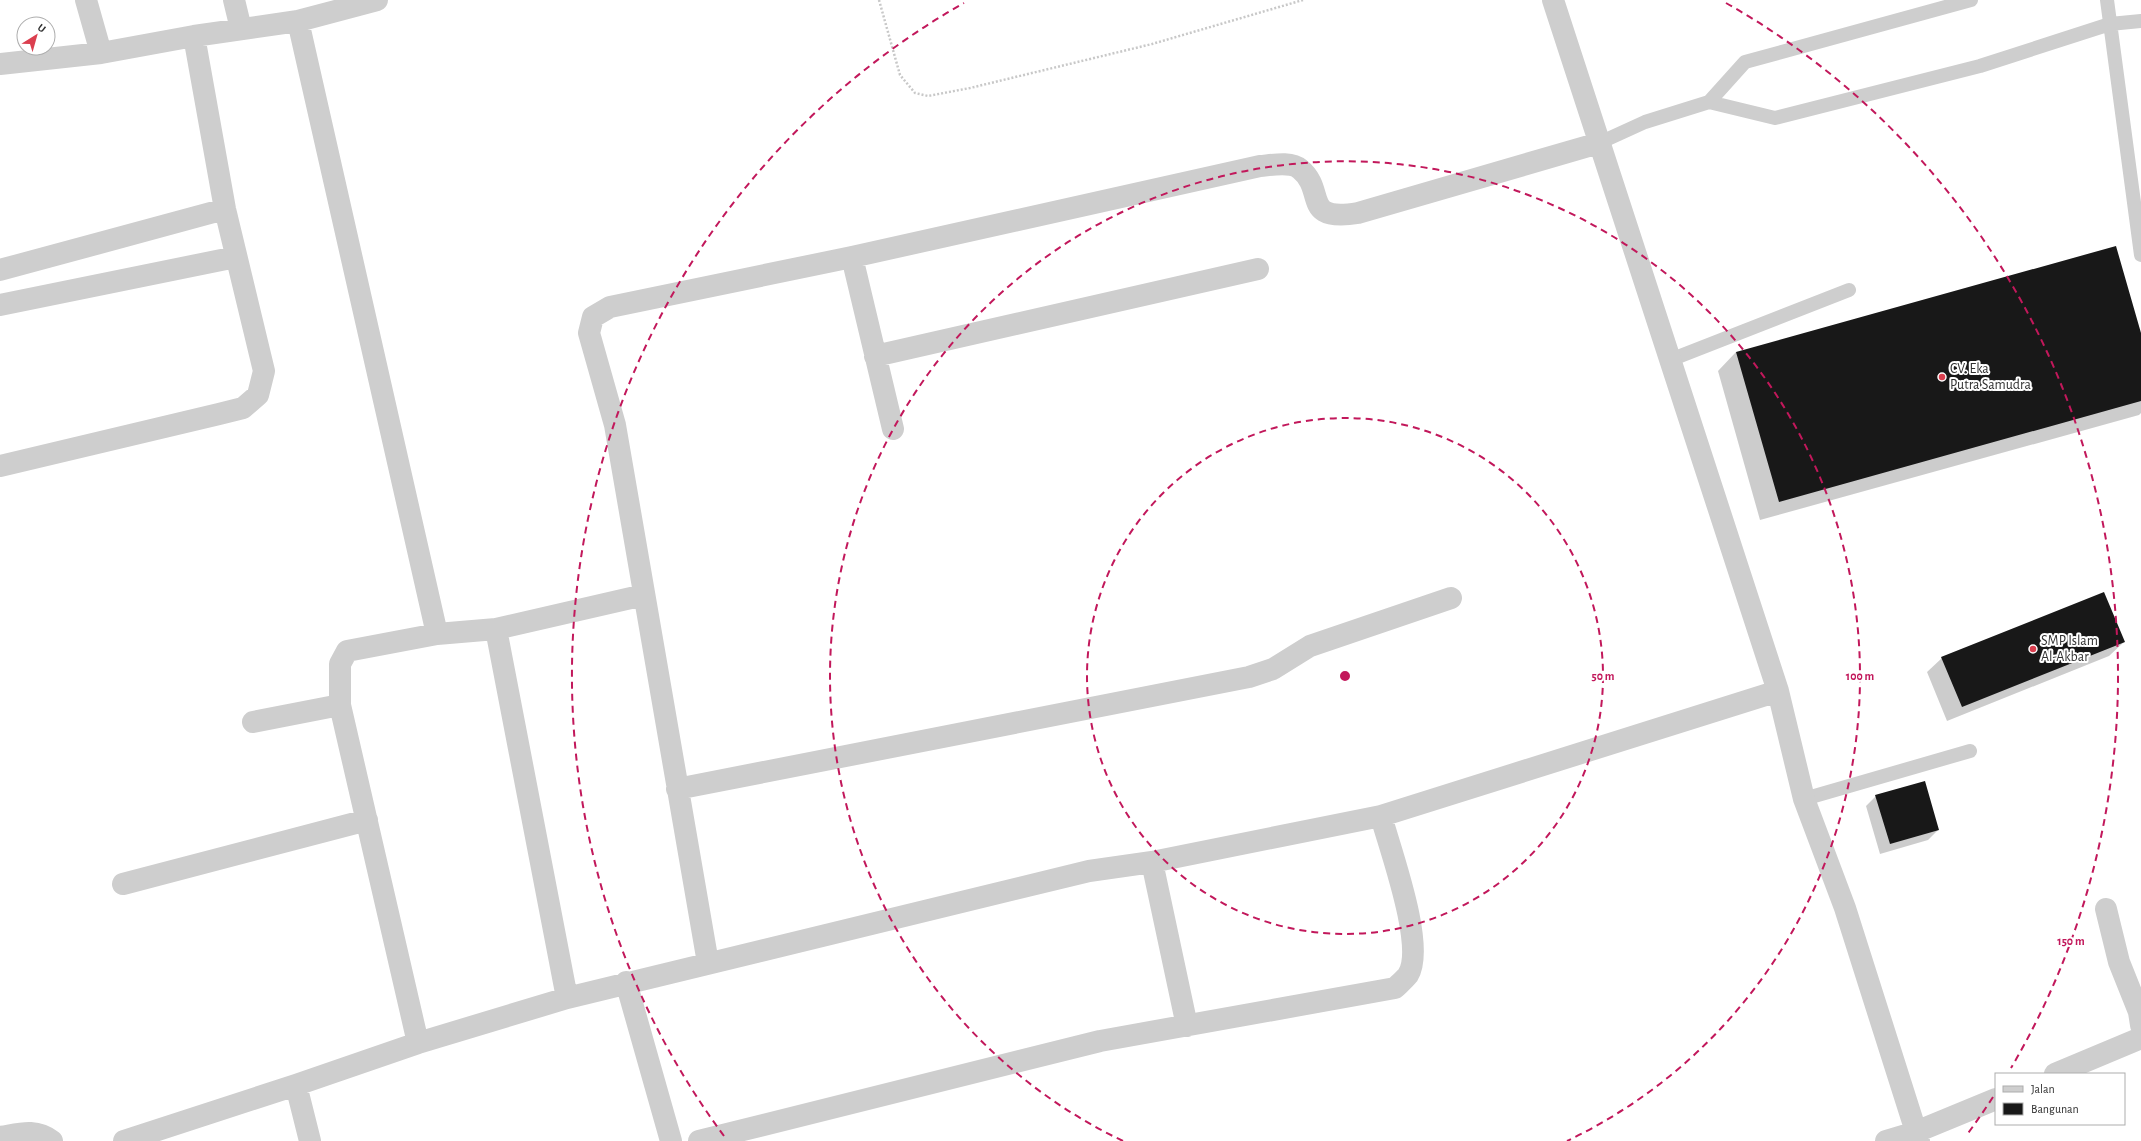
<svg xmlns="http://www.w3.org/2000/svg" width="2141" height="1141" font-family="'Alegreya Sans',sans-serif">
  <rect width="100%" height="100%" fill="#fff"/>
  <path fill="#0003" d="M2141 337V413L2139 415 1760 520 1718 371 1736 352Z
    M2124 642 2109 656 1947 721 1927 672 1942 658Z
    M1876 796 1938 830 1928 840 1880 854 1866 806Z"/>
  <path fill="#181818" d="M2116 246 2141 333V401L1779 502 1736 352Z
    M2104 592 2125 642 1962 707 1941 657Z
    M1925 781 1939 830 1890 844 1875 795Z"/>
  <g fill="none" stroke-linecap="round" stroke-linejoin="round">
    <path stroke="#c8c8c8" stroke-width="2.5" stroke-dasharray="2 2" stroke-linecap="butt" d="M879 0 900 75 915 93 928 96 970 88 1152 44 1303 0"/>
    <path stroke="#cecece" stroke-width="14" d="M2107 0 2141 255
      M1709 102 1745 62 1971 0
      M1599 143 1645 122 1709 102 1775 118 1980 66 2110 24 2141 21
      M1670 360 1849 290
      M1804 799 1970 751"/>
    <path stroke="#cecece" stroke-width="22" d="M86 0 101 53
      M234 0 241 29
      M1553 0 1778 691 1804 799 1845 908 1919 1141
      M298 21 437 634
      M0 64 101 53 194 36 298 21 377 0
      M852 257 893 429
      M0 270 225 209
      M0 305 236 257
      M875 356 1258 269
      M0 466 219 414 243 408 258 395 264 371 225 209 194 36
      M496 629 567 998
      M253 722 340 705
      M677 789 1249 677 1273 669 1310 646 1451 598
      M1152 862 1187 1026
      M123 884 367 820
      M2106 909 2119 962 2139 1012 2141 1025
      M708 963 615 425 589 333 593 317 610 307 852 257 1260 166C1272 165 1291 161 1300 169 1327 191 1300 222 1358 213L1599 143
      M626 982 671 1141
      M418 1043 340 705V664L347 651 437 634 496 629 644 595
      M2055 1074 2141 1038
      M296 1085 310 1141
      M0 1137C19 1134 35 1128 52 1141
      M124 1141 296 1085 418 1043 567 998 1089 871 1152 862 1381 816 1778 691
      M699 1141 1100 1041 1395 988C1399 984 1404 980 1408 975 1426 947 1390 849 1381 816
      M1886 1141 1916 1132 1996 1099"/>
  </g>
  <g fill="none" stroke="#c2185b" stroke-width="2" stroke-dasharray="7 5">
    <circle cx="1345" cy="676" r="258"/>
    <path d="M1123 1141A515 515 0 1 1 1567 1141"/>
    <path d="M1993 1097A773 773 0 0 1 1966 1136M724 1136A773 773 0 0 1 964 3M1726 3A773 773 0 0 1 2011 1068"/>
  </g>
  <g fill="#db3f4f" stroke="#fff" stroke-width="1.5">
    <circle cx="1942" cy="377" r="4"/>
    <circle cx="2033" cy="649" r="4"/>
  </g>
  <g text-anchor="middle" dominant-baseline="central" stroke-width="4" stroke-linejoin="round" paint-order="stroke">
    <g font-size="14" fill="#313131" stroke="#fff" text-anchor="start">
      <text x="1950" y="369">CV. Eka<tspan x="1950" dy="16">Putra Samudra</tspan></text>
      <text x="2041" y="641">SMP Islam<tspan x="2041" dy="16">Al-Akbar</tspan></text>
    </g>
  </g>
  <circle cx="1345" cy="676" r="6" fill="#c2185b" stroke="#fff" stroke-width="2"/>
  <g font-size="12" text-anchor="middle" font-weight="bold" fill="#c2185b" stroke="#fff" stroke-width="4" stroke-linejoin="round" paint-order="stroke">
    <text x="1603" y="680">50 m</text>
    <text x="1860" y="680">100 m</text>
    <text x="2071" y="945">150 m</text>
  </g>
  <rect x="1995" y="1073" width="130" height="52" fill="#ffffff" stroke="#adadad"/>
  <rect x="2003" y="1086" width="20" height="6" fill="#cecece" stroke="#adadad"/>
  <text x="2031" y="1093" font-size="12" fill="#313131">Jalan</text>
  <rect x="2003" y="1103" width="20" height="12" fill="#181818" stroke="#adadad"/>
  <text x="2031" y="1113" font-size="12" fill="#313131">Bangunan</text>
  <g transform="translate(36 36) rotate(37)"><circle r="19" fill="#ffffff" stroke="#adadad"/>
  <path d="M0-3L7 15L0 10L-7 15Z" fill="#db3f4f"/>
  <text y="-6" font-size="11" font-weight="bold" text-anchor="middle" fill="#313131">U</text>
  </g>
</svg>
